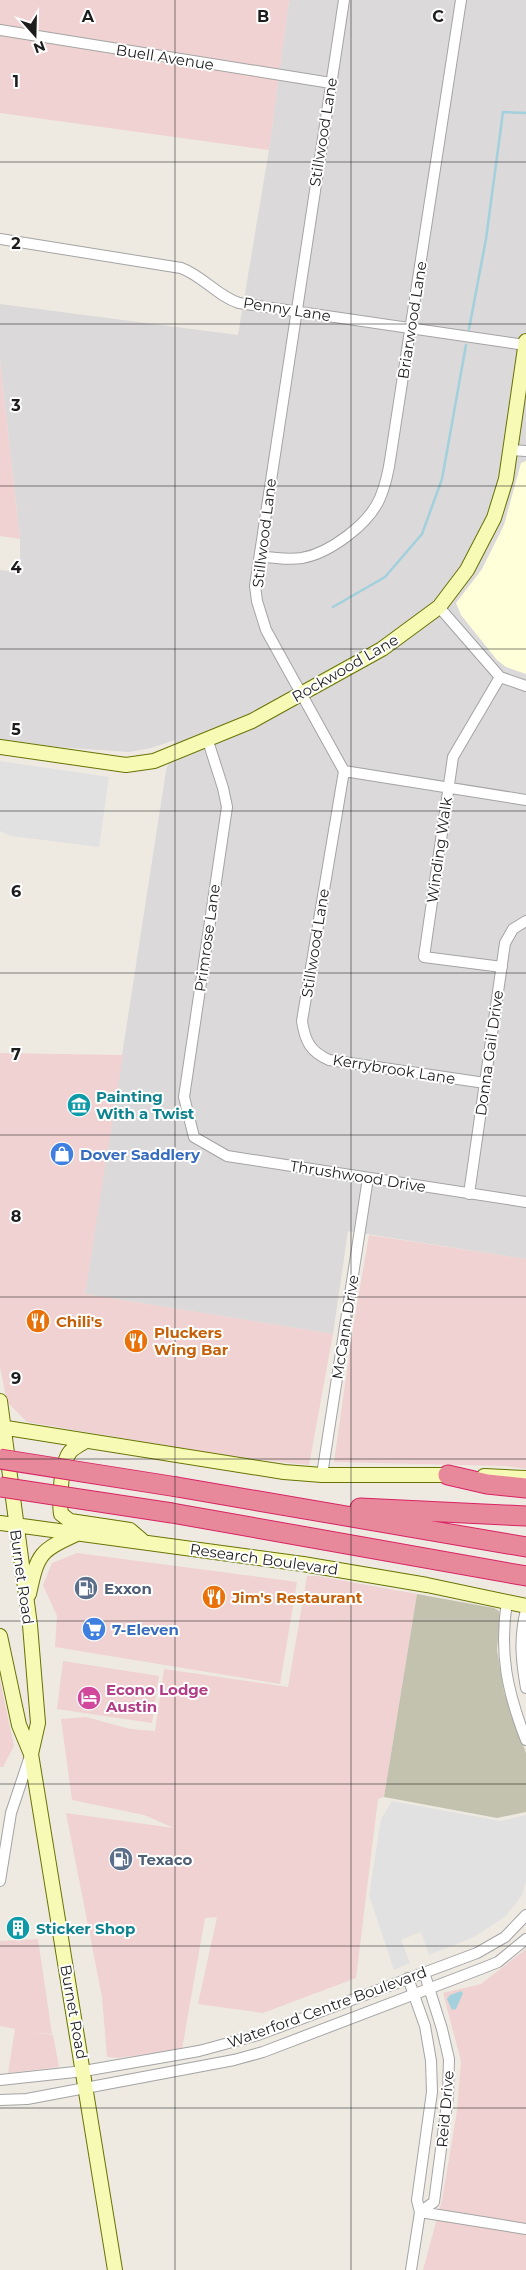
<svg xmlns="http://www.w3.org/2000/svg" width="526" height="2270" font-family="Montserrat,sans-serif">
  <rect width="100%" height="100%" fill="#eeeae2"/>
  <path fill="#dbd9d9" d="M289 0H526V1259L348 1231 333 1334 85 1294 166 771 175 740 151 748 129 752 57 747 0 739V570L20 572V539L0 361V304L238 335 269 150Z"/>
  <path fill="#efd2d1" d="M0 0H289L269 150 0 113Z
    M0 361 20 539 0 536Z
    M0 1053 123 1055 85 1294 333 1334 309 1465 228 1456 27 1422 7 1402 0 1367Z
    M369 1235 526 1259V1469L506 1466 334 1462 353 1328Z
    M77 1553 297 1582 280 1684 55 1647 57 1616 43 1585 52 1563Z
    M307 1576H317L417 1594 384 1797 378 1799 356 1978 263 2013 198 2004 217 1917 205 1918 182 2049 117 2058 107 2057 102 1997 66 1813 174 1828 144 1815 72 1800 61 1719 86 1717 130 1729 155 1731 164 1669 288 1687Z
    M63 1661 159 1676 152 1723 57 1709Z
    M0 1680 14 1746 3 1767H0Z
    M38 1939 52 2034 33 2032 53 2035 59 2067 8 2073 15 2029 0 2026V1941Z
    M526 1949V2270H423L442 2200 457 2111 461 2061 443 1993 481 1984Z"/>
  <path fill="#ffffda" d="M526 461V674L506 667 497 660 461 615 456 603 482 569 504 525 521 463Z"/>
  <path fill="#c2c2ae" d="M417 1594 494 1608 499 1611 500 1616 497 1650 504 1692 526 1753V1812L497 1818 384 1797Z"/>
  <path fill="#e1e1e1" d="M0 761 109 777 99 847 11 836 0 831Z
    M392 1801 500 1821 526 1815V1882L522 1895 506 1916 474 1937 429 1955 421 1932 401 1940 410 1963 394 1970 369 1895 381 1819Z"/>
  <path fill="#a2d0dc" d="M461 1991 463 1993 456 2009 452 2010 447 1999 450 1995Z"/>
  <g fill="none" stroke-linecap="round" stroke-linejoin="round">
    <path stroke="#a2d0dc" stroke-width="2.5" d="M469 329 486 239 503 112 526 113
      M333 607 385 577 422 534 442 479 466 345"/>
    <g stroke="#a4a4a4" stroke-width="12">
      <path id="street" d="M344 0 255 586 257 601 266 630 344 771 302 1021C305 1042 311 1052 329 1060L485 1083
        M0 30 331 83
        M0 239 181 268C203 276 217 296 239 303L525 345
        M511 450 526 451
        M260 556C273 558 289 560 302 558 330 553 369 524 380 498 386 484 389 469 391 454L461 0
        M439 607 500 677 526 686
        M500 677 453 757 424 957 502 967
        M208 741 223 788 227 807 184 1097 194 1137 227 1156 526 1202
        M344 771 526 800
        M469 1194 505 943 513 929 526 921
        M322 1475 368 1178
        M507 1601C499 1653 507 1691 526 1740
        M526 1610C519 1638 521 1660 526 1688
        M0 1881 11 1813 30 1756
        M408 1978 425 2026 431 2061 432 2092 417 2200 420 2212 411 2270
        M0 2080 84 2071 199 2051 258 2035 477 1953 505 1937 526 1915
        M0 2100 27 2099 234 2060 263 2052 483 1968 498 1962 526 1939
        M420 2212 434 2202 448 2096 449 2059 442 2029 424 1972
        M420 2212 526 2229"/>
    </g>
    <g stroke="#687304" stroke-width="16">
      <path id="secondary" d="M0 747 126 765 154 761 252 721 382 649 439 607 467 570 494 518 506 479 526 341
        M0 1401 30 1625 38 1723 31 1754
        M0 1427 284 1472 322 1475H458
        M86 1441C81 1444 73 1448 70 1452 61 1463 59 1500 61 1514L70 1521 130 1530 144 1542
        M484 1476 526 1478
        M0 1523 303 1564 427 1585 526 1606
        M29 1594C38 1552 40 1551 79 1533
        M0 1636 19 1725 31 1754 115 2270"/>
    </g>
    <g stroke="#d92262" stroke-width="21">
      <path id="highway" d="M448 1475 487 1484 526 1488
        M177 1487 526 1547
        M360 1508 526 1516
        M172 1513 526 1576"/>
    </g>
    <use href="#street" stroke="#fff" stroke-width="10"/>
    <use href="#secondary" stroke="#f7fab4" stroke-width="14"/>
    <use href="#highway" stroke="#e7889b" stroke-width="19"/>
    <g stroke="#d92262" stroke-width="21" stroke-linecap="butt">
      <path id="highway-bridge" d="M0 1459 177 1487
        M0 1487 172 1513"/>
    </g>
    <use href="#highway-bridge" stroke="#e7889b" stroke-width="19"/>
  </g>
  <path fill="none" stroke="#1d1d1d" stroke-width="1" stroke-opacity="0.55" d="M175 0V2270M351 0V2270M0 162H526M0 324H526M0 486H526M0 649H526M0 811H526M0 973H526M0 1135H526M0 1297H526M0 1459H526M0 1621H526M0 1784H526M0 1946H526M0 2108H526"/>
  <defs>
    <g id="museum-disc" transform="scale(1.25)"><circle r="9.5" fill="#0f9aa8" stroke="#fff"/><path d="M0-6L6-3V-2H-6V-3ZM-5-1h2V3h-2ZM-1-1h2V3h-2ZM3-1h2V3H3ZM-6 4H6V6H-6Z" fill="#fff"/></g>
    <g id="shop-disc" transform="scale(1.25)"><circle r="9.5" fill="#3f7fe0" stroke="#fff"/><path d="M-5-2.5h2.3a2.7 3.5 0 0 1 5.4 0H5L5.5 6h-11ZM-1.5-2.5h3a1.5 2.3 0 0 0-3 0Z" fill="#fff"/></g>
    <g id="restaurant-disc" transform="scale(1.25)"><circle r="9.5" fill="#e8710a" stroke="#fff"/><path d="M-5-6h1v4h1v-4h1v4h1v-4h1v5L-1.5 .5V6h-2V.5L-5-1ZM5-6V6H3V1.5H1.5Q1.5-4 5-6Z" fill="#fff"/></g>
    <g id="fuel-disc" transform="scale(1.25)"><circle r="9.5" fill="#5c6f8a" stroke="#fff"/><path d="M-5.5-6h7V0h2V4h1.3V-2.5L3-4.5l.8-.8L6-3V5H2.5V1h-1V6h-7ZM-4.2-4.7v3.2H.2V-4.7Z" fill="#fff"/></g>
    <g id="supermarket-disc" transform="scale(1.25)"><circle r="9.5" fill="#3f7fe0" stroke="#fff"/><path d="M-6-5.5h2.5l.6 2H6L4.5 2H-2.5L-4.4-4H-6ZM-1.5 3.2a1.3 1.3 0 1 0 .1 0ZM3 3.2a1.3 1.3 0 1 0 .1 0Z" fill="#fff"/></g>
    <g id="hotel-disc" transform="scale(1.25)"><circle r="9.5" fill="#d1479c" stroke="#fff"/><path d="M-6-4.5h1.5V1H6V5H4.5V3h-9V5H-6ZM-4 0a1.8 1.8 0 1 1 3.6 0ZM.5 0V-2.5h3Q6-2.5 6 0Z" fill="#fff"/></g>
    <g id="building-disc" transform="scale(1.25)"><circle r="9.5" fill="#0f9aa8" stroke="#fff"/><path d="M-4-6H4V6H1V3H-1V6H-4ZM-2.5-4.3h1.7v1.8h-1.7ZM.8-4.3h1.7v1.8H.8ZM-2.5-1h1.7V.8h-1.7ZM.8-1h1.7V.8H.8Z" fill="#fff"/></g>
  </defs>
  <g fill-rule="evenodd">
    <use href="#museum-disc" x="79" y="1105"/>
    <use href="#shop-disc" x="62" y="1154"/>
    <use href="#restaurant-disc" x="38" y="1321"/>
    <use href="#restaurant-disc" x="136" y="1341"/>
    <use href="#fuel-disc" x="86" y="1588"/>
    <use href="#restaurant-disc" x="214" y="1597"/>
    <use href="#supermarket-disc" x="94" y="1629"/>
    <use href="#hotel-disc" x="89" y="1698"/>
    <use href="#fuel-disc" x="121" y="1859"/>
    <use href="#building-disc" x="18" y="1928"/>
  </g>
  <g text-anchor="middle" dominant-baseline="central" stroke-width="4" stroke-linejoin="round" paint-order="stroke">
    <g font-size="15" fill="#1d1d1d" stroke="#fff">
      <text transform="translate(165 57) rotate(9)">Buell Avenue</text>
      <text transform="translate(323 132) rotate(-81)">Stillwood Lane</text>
      <text transform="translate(287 309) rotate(9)">Penny Lane</text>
      <text transform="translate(412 320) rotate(-81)">Briarwood Lane</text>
      <text transform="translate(264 533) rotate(-83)">Stillwood Lane</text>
      <text transform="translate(345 668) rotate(-30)">Rockwood Lane</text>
      <text transform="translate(439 850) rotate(-82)">Winding Walk</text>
      <text transform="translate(207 938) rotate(-82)">Primrose Lane</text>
      <text transform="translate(315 943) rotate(-81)">Stillwood Lane</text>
      <text transform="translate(489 1053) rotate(-82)">Donna Gail Drive</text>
      <text transform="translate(394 1069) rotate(9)">Kerrybrook Lane</text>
      <text transform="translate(358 1176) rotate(9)">Thrushwood Drive</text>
      <text transform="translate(345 1327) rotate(-81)">McCann Drive</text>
      <text transform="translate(264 1559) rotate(8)">Research Boulevard</text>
      <text transform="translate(22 1577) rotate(82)">Burnet Road</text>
      <text transform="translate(327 2007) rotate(-20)">Waterford Centre Boulevard</text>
      <text transform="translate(74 2012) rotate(80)">Burnet Road</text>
      <text transform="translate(445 2109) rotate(-85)">Reid Drive</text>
    </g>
    <g font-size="15" font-weight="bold" fill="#0d838f" stroke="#fff" text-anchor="start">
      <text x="96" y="1096">Painting<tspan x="96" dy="17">With a Twist</tspan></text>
      <text x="36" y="1928">Sticker Shop</text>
    </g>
    <g font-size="15" font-weight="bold" fill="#366cbe" stroke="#fff" text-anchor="start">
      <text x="80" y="1154">Dover Saddlery</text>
      <text x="112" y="1629">7-Eleven</text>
    </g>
    <g font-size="15" font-weight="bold" fill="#c56008" stroke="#fff" text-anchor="start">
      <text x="56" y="1321">Chili's</text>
      <text x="154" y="1332">Pluckers<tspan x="154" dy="17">Wing Bar</tspan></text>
      <text x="232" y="1597">Jim's Restaurant</text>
    </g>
    <g font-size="15" font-weight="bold" fill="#4e5e75" stroke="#fff" text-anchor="start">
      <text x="104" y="1588">Exxon</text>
      <text x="138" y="1859">Texaco</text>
    </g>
    <g font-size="15" font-weight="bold" fill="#b23c85" stroke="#fff" text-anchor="start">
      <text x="106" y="1689">Econo Lodge<tspan x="106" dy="17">Austin</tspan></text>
    </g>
  </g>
  <g font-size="16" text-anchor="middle" font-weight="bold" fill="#1d1d1d" stroke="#fff" stroke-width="4" stroke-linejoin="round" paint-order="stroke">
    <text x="88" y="22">A</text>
    <text x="263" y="22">B</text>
    <text x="438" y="22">C</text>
    <text x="16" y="87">1</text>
    <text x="16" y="249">2</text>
    <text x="16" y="411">3</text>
    <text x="16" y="573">4</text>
    <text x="16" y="735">5</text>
    <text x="16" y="897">6</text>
    <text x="16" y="1060">7</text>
    <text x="16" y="1222">8</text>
    <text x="16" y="1384">9</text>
  </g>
  <g transform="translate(35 35) rotate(160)" stroke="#ffffff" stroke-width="4" paint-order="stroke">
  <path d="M0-4L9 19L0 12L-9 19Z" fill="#1d1d1d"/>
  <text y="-8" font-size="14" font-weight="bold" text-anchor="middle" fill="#1d1d1d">N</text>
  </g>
</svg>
